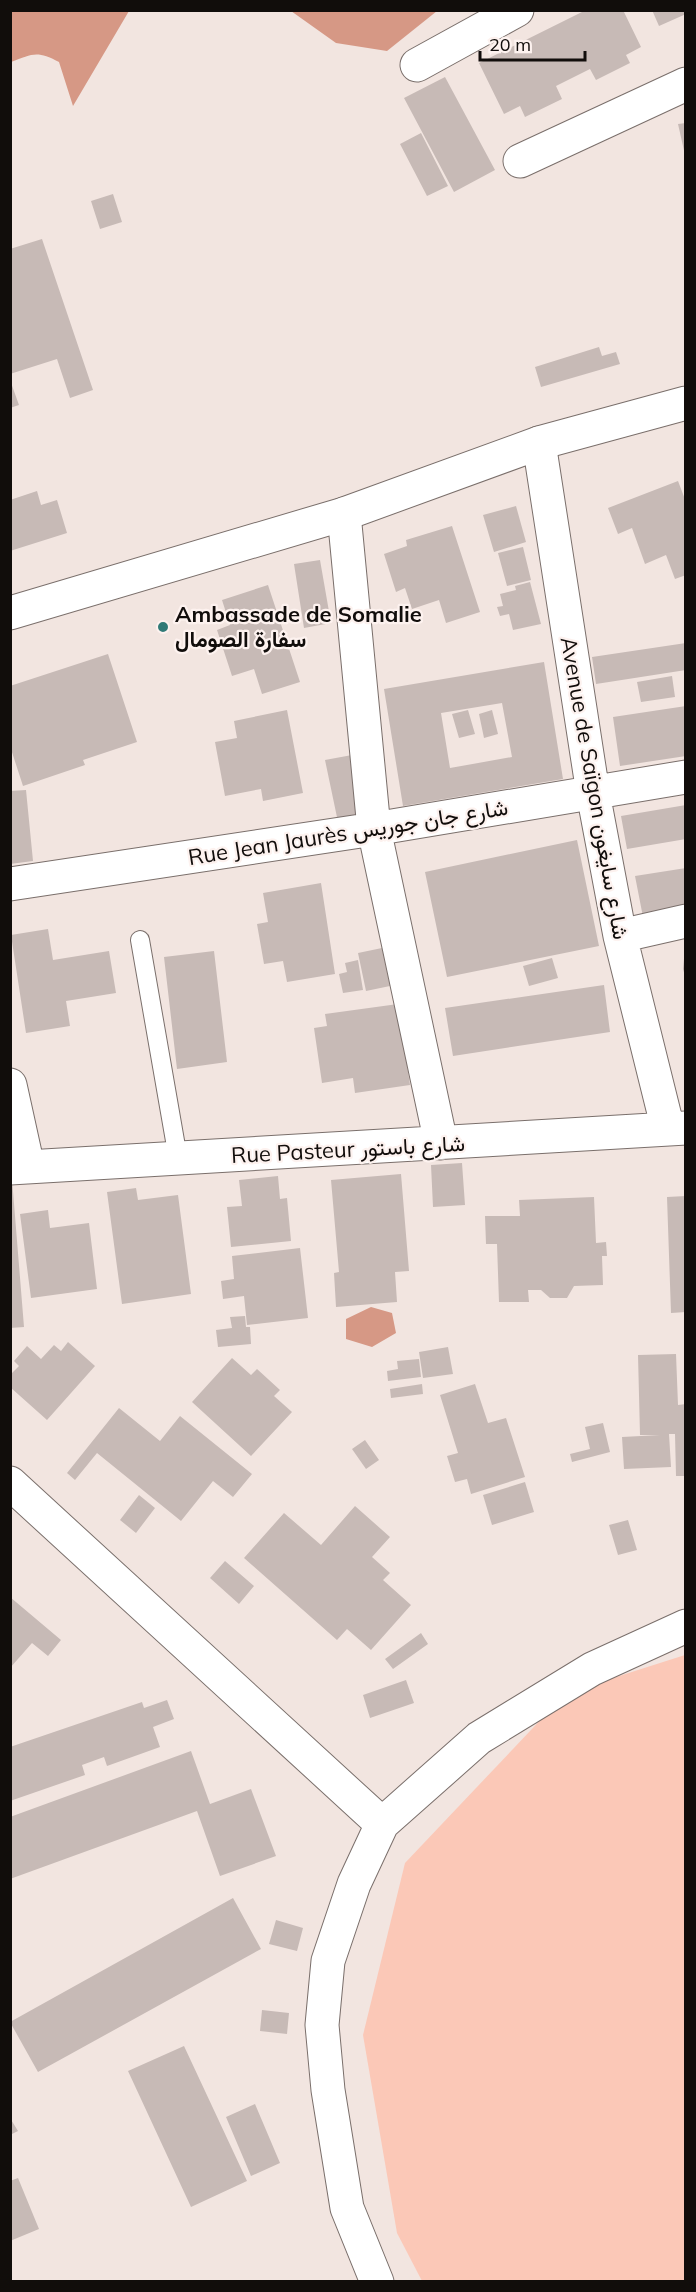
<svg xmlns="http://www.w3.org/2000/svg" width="696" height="2292" font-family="Mulish,Vazirmatn,sans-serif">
  <rect width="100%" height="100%" fill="#f2e5e0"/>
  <path fill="#fbc8b7" d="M685 1655V2281H422L397 2233 363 2035 405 1863 566 1693Z"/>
  <path fill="#d69885" d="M11 10H129V11L73 106 59 62C37 50 32 54 11 62Z
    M291 11 437 10V11L387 51 336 43Z
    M371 1307 392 1313 396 1333 372 1347 346 1339V1319Z"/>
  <path fill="#c7bab6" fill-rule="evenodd" d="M586 10H623L641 47 626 55 630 63 596 80 590 69 556 86 562 99 525 117 520 106 504 114 479 63Z
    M652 10H686V14L659 26Z
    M445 77 495 170 454 192 404 98Z
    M686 123V155H685L678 124Z
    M421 133 448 186 427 196 400 144Z
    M113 194 122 222 100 229 91 201Z
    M42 239 93 390 70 398 57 359 10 374V249Z
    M599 347 602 356 616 352 620 364 541 387 535 367Z
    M10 380 19 405 10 408Z
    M678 481 686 502V575L675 579 666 555 645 564 632 528 618 534 608 508Z
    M37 491 41 505 57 500 67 533 10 551V500Z
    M516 506 526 542 494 552 483 515Z
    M452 526 480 612 446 623 439 600 412 609 405 588 396 592 384 554 407 546 406 540Z
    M523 547 531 580 507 586 498 553Z
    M320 560 331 623 304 628 294 564Z
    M530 582 541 624 513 630 509 614 500 616 497 607 503 606 500 594 516 590 515 586Z
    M268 585 300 682 262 694 254 669 232 676 217 630 230 625 222 600Z
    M686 643V670L596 684 592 657Z
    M108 654 137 742 83 760 85 765 23 786 10 746V686Z
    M544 662 563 779 403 806 384 689ZM502 703 512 757 450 768 441 713Z
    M672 676 675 697 641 702 637 682Z
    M686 706V756L620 766 613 717Z
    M287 710 303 793 263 801 261 789 225 796 215 742 237 738 234 721Z
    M468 710 475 734 459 738 452 714Z
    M492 710 498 734 484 738 479 714Z
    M352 755 365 816 338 822 325 760Z
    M26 790 33 861 10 864V791Z
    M686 805V839L627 849 621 816Z
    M577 840 599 946 447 977 425 872Z
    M686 868V910L643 917 635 876Z
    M321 883 335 974 287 982 283 961 264 964 257 924 268 922 263 893Z
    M48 929 53 960 109 951 116 993 66 1001 70 1026 26 1033 11 935Z
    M382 948 390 986 366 991 358 953Z
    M685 948 686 976H685L683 969Z
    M214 951 227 1062 177 1069 164 957Z
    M552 958 558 978 529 986 523 966Z
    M358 960 363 990 343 993 339 974 347 972 345 963Z
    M604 985 610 1032 453 1056 445 1008Z
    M398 1004 410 1085 355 1093 353 1078 322 1083 314 1028 327 1026 325 1014Z
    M462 1163 465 1205 433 1207 431 1165Z
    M401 1174 409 1271 395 1272 397 1302 336 1307 334 1273 339 1272 331 1180Z
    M278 1176 280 1199 287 1198 291 1241 231 1247 227 1207 242 1206 239 1180Z
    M10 1179H12L24 1327 10 1328Z
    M136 1188 138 1200 178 1195 191 1294 122 1304 107 1192Z
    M686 1196V1312L671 1313 667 1197Z
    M594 1197 596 1243 606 1242 607 1256H602L603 1285 574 1286 567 1298H550L541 1290H528L529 1302H499L497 1244H486L485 1216H520L519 1200Z
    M48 1210 50 1228 89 1223 97 1289 31 1298 20 1214Z
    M300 1248 308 1318 247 1325 244 1296 223 1299 221 1281 234 1279 232 1256Z
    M245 1316 246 1327H250L251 1344 218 1347 216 1330 232 1328 230 1317Z
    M68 1342 95 1366 47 1420 10 1387V1375L19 1366 14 1361 27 1346 41 1359 54 1345 61 1351Z
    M448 1347 453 1374 423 1378 419 1352Z
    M676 1354 678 1405 686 1404V1476H676L675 1434H669L671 1467 624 1469 622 1437 660 1435H640L638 1355Z
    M232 1358 251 1375 257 1369 280 1390 274 1396 292 1412 251 1456 192 1402Z
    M419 1359 421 1377 388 1381 387 1371 398 1369 397 1361Z
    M422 1384 423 1394 391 1398 390 1389Z
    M475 1384 488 1423 506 1418 525 1477 471 1494 467 1479 455 1482 447 1456 458 1453 440 1395Z
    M119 1408 160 1441 180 1416 252 1474 233 1497 213 1481 181 1521 97 1453 75 1480 67 1473Z
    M603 1423 610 1452 572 1462 570 1454 590 1449 585 1427Z
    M365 1440 379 1460 366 1469 352 1449Z
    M525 1482 534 1512 492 1525 483 1495Z
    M139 1495 155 1508 136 1533 120 1520Z
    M355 1506 390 1537 372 1557 390 1573 383 1580 411 1605 371 1650 347 1629 337 1640 244 1558 284 1513 321 1545Z
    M628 1520 637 1550 618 1555 609 1525Z
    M225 1561 254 1586 239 1604 210 1578Z
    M10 1597 61 1640 48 1656 32 1643 10 1668Z
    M421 1633 428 1644 393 1669 385 1659Z
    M406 1680 414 1703 370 1718 363 1695Z
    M167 1700 174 1719 153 1727 160 1747 107 1766 104 1757 82 1765 85 1775 10 1801V1747L142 1702 144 1708Z
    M191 1751 210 1804 251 1789 276 1856 220 1876 197 1811 10 1879V1817Z
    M233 1898 261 1949 38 2072 10 2022Z
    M276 1920 303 1928 297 1951 269 1944Z
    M262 2010 289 2013 287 2034 260 2031Z
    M184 2046 247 2181 191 2207 128 2071Z
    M255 2104 280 2163 251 2176 226 2117Z
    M10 2118 18 2131 10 2135Z
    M18 2178 39 2229 10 2241V2181Z"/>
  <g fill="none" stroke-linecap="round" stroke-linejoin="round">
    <g stroke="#7a6f6b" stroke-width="20">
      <path id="service" d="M140 940 178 1158"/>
    </g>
    <g stroke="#7a6f6b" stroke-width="35">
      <path id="minor" d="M417 65 517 10
        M520 161 686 84
        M539 443 593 793 620 936 668 1129
        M344 514 374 829 441 1143
        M10 884 374 829 686 777
        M620 936 686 921
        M10 1085 28 1167
        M10 1168 686 1128
        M10 1483 382 1824
        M377 2282 347 2208 328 2090 322 2025 328 1961 354 1884 382 1824 479 1738 592 1669 686 1626"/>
    </g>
    <g stroke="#7a6f6b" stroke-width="35">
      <path id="tertiary" d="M10 613 344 514 539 443 686 403"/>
    </g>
    <use href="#service" stroke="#fff" stroke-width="18"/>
    <use href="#minor" stroke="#fff" stroke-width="33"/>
    <use href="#tertiary" stroke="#fff" stroke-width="33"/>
  </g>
  <circle fill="#317a77" stroke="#fdf2ef" stroke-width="2" cx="163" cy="627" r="6"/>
  <g text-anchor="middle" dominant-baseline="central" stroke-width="4.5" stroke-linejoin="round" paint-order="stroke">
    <g font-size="22" font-weight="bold" fill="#110d0b" stroke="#fdf2ef" text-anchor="start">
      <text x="175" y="614">Ambassade de Somalie<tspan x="175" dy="25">سفارة الصومال</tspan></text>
    </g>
    <g font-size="22" fill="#110d0b" stroke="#fdf2ef">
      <text transform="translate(595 788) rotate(80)">Avenue de Saïgon شارع سايغون</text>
      <text transform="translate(348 832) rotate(-9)">Rue Jean Jaurès شارع جان جوريس</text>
      <text transform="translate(348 1149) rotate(-3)">Rue Pasteur شارع باستور</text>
    </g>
  </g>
  <rect width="696" height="2292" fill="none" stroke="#110d0b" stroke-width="24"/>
  <path d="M480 51v9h105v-9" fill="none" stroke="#110d0b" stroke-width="3"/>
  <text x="489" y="51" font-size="18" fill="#110d0b" stroke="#fdf2ef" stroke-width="4.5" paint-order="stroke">20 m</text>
</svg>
